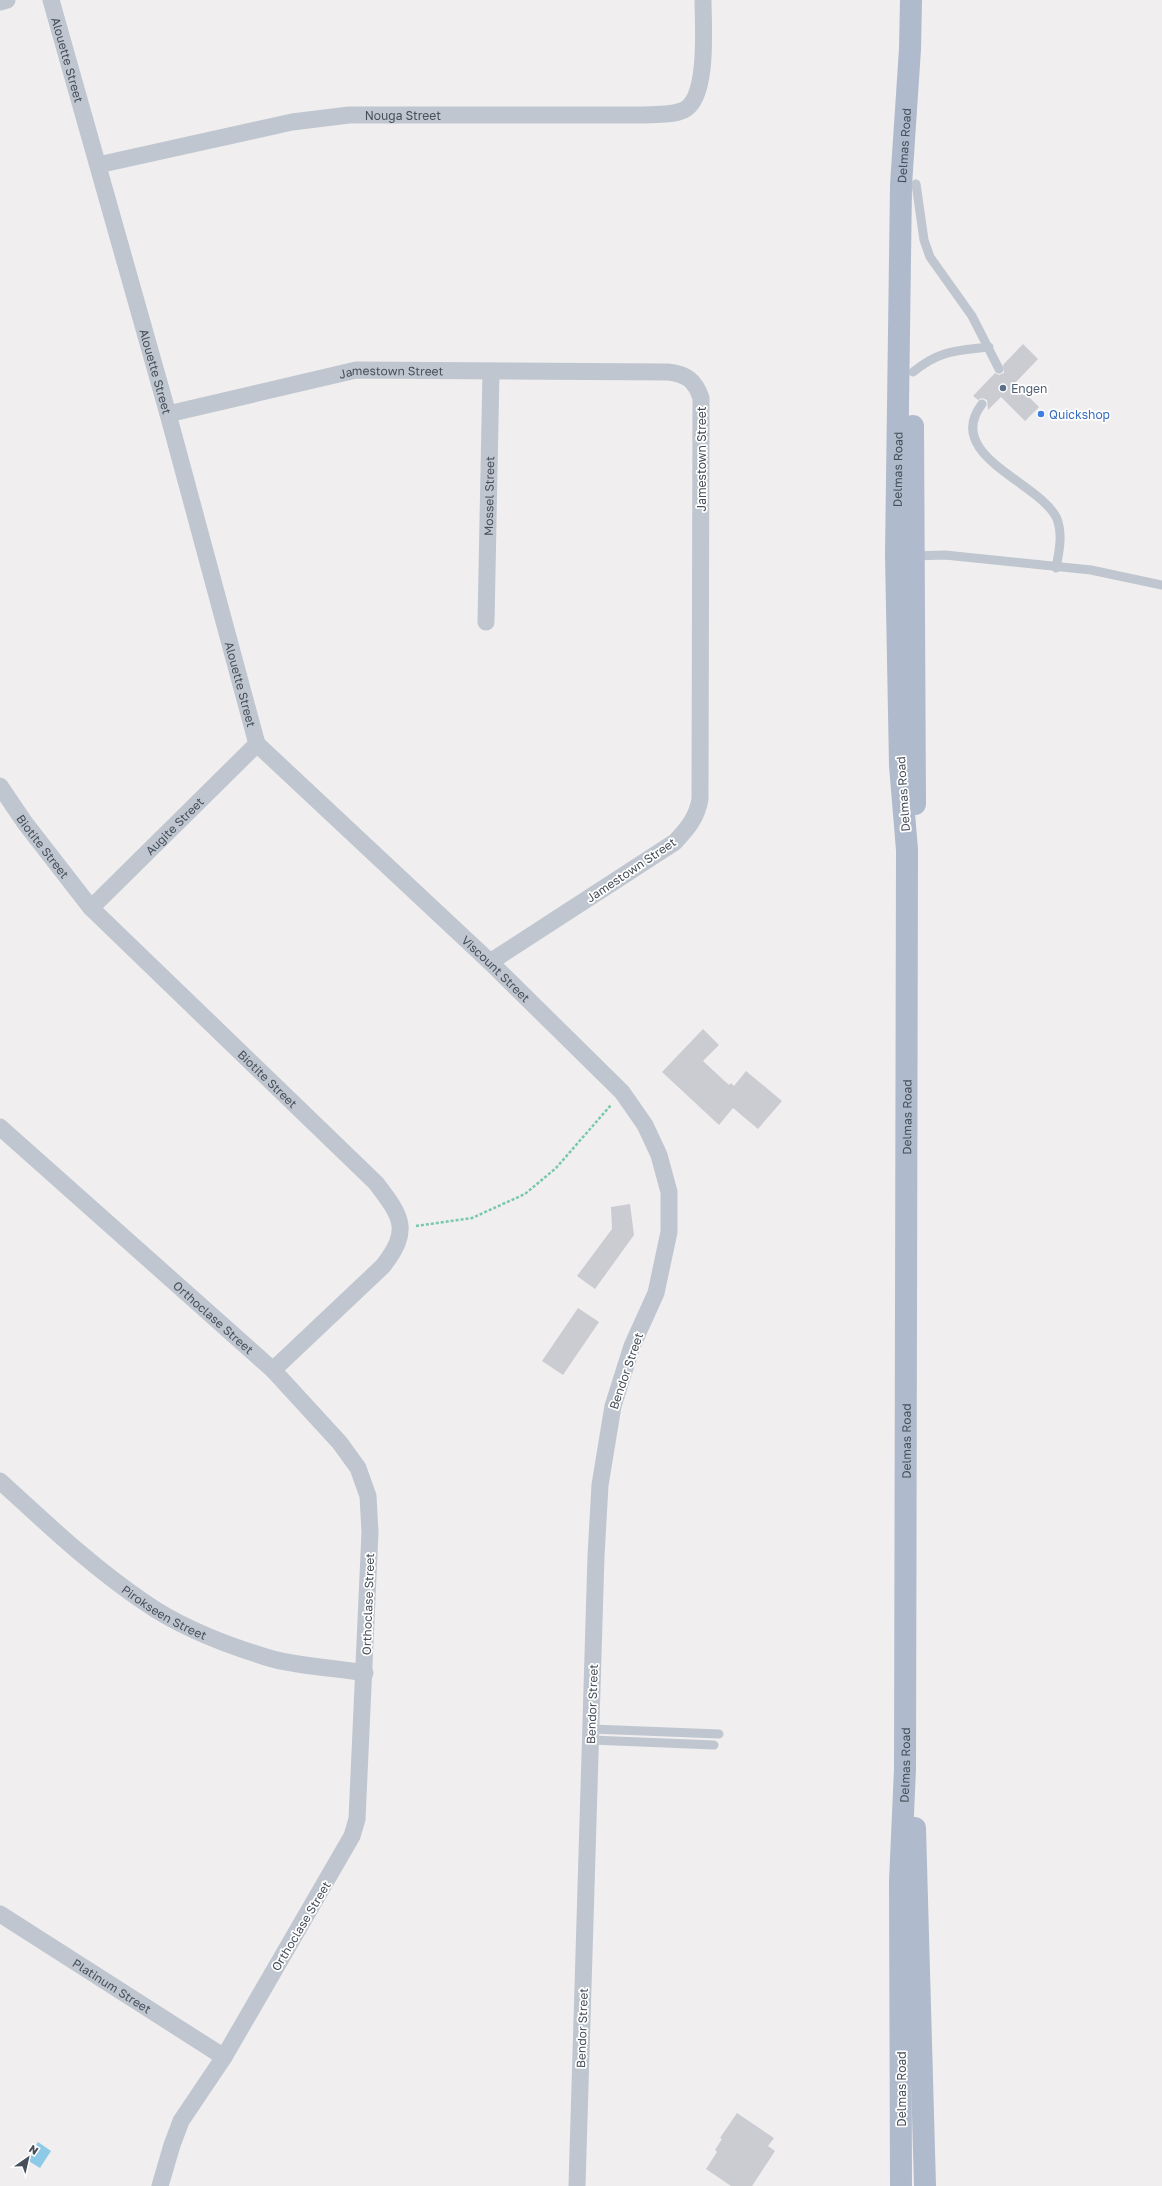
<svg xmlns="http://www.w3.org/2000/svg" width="1162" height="2186" font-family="'Golos Text',sans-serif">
  <rect width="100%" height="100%" fill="#f0eeee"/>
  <path fill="#8dcae8" d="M38 2142 51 2151 40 2168 27 2160Z"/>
  <path fill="#cbccd2" d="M1023 344 1038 359 1015 383 1039 407 1025 421 1001 397 988 410 987 400 982 398 978 400 973 396 995 373 999 375 1004 373 1003 365Z
    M703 1029 719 1045 703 1061 729 1085 731 1083 734 1086 746 1071 782 1101 758 1129 733 1108 719 1125 662 1072Z
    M630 1204 634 1235 595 1289 577 1276 612 1229 611 1207Z
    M578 1308 599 1322 563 1375 542 1361Z
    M737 2113 774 2138 768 2146 775 2151 752 2186H731L706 2169 717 2152 715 2150 722 2139 720 2138Z"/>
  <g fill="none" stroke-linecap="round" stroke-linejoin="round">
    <path stroke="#77c9ab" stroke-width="2.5" stroke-dasharray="3 2" stroke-linecap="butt" d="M416 1226 472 1218 525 1194 556 1168 611 1105"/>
    <path stroke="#bfc6cf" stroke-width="9" d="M916 184 924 240 930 257 972 316 999 369
      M913 372C940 350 956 351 989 347
      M982 404C942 456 1042 483 1057 519 1063 535 1059 552 1056 568
      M914 556 945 555 1091 570 1162 585
      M592 1729 719 1734
      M591 1740 714 1745"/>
    <g stroke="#bfc6cf" stroke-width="17">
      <path id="s1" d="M51 0 168 414 257 744"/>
      <path d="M0 2 7 0"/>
      <path id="s2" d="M98 165 292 122 349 115H638C652 114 671 116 684 110 709 98 703 24 703 0"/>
      <path id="s3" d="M168 414 356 370 668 372C686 374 695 380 701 398L700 799C697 818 687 829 675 842L490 962"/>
      <path id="s4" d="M486 622 491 371"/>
      <path id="s5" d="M257 744 490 962 622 1092 645 1125 659 1155 669 1192V1232L656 1293 632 1346 613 1406 600 1485 596 1556 577 2186"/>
      <path id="s6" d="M0 786 25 823 91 908 376 1183C402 1217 411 1230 383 1266L273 1370"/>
      <path id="s7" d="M91 908 257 744"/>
      <path id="s8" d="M0 1127 273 1370 340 1443 358 1468 368 1496 370 1532 357 1819 352 1836 224 2057 181 2121 172 2145 160 2186"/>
      <path id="s9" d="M0 1481C46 1523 92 1567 144 1602 181 1628 226 1645 269 1658 296 1666 336 1668 365 1673"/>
      <path id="s10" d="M0 1914 224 2057"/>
    </g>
    <g stroke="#afbacc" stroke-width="22">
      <path d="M913 426 915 804"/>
      <path d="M915 1828 925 2186"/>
      <path id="s11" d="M901 2186 900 1881 905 1769 907 850 900 765 896 554 901 185 910 49 911 0"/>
    </g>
  </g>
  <circle fill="#5c6f8a" stroke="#fff" stroke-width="1.5" cx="1003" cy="388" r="4"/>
  <circle fill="#3f7fe0" stroke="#fff" stroke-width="1.5" cx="1041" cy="414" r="4"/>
  <g text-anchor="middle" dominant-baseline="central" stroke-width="3.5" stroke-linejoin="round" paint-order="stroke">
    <g font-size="12" fill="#474f5a" stroke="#fff">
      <text stroke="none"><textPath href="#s1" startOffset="62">Alouette Street</textPath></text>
      <text stroke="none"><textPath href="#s2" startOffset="310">Nouga Street</textPath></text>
      <text stroke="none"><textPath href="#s11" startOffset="2041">Delmas Road</textPath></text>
      <text stroke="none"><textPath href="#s1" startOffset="386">Alouette Street</textPath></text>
      <text stroke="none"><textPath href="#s3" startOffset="228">Jamestown Street</textPath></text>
      <text transform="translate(701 459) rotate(-90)">Jamestown Street</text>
      <text stroke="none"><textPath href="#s11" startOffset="1717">Delmas Road</textPath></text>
      <text stroke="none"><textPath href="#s4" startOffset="126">Mossel Street</textPath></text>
      <text stroke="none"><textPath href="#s1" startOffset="710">Alouette Street</textPath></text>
      <text transform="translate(903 794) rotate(-94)">Delmas Road</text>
      <text stroke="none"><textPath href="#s7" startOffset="117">Augite Street</textPath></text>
      <text stroke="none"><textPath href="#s6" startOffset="74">Biotite Street</textPath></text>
      <text transform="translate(631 870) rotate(-34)">Jamestown Street</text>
      <text stroke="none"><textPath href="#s5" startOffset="328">Viscount Street</textPath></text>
      <text stroke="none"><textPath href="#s6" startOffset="398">Biotite Street</textPath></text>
      <text stroke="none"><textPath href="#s11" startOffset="1069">Delmas Road</textPath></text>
      <text stroke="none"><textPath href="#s8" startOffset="286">Orthoclase Street</textPath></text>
      <text transform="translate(626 1371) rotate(-71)">Bendor Street</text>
      <text stroke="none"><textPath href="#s11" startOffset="745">Delmas Road</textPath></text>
      <text transform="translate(368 1604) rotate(-88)">Orthoclase Street</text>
      <text stroke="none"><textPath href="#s9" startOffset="211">Pirokseen Street</textPath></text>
      <text transform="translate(592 1704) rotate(-88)">Bendor Street</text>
      <text stroke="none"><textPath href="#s11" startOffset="421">Delmas Road</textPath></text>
      <text transform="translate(301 1926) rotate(-59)">Orthoclase Street</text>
      <text stroke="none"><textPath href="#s10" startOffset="133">Platinum Street</textPath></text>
      <text transform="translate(582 2028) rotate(-88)">Bendor Street</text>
      <text transform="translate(901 2089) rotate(-90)">Delmas Road</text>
    </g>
    <g font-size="12" fill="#4e5e75" stroke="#fff" text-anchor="start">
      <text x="1011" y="388">Engen</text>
    </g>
    <g font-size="12" fill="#366cbe" stroke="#fff" text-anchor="start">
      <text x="1049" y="414">Quickshop</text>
    </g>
  </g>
  <g transform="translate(28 2158) rotate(34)" stroke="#ffffff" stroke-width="3" paint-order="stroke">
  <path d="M0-3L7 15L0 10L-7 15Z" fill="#474f5a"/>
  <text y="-6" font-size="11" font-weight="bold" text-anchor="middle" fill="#474f5a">N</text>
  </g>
</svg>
